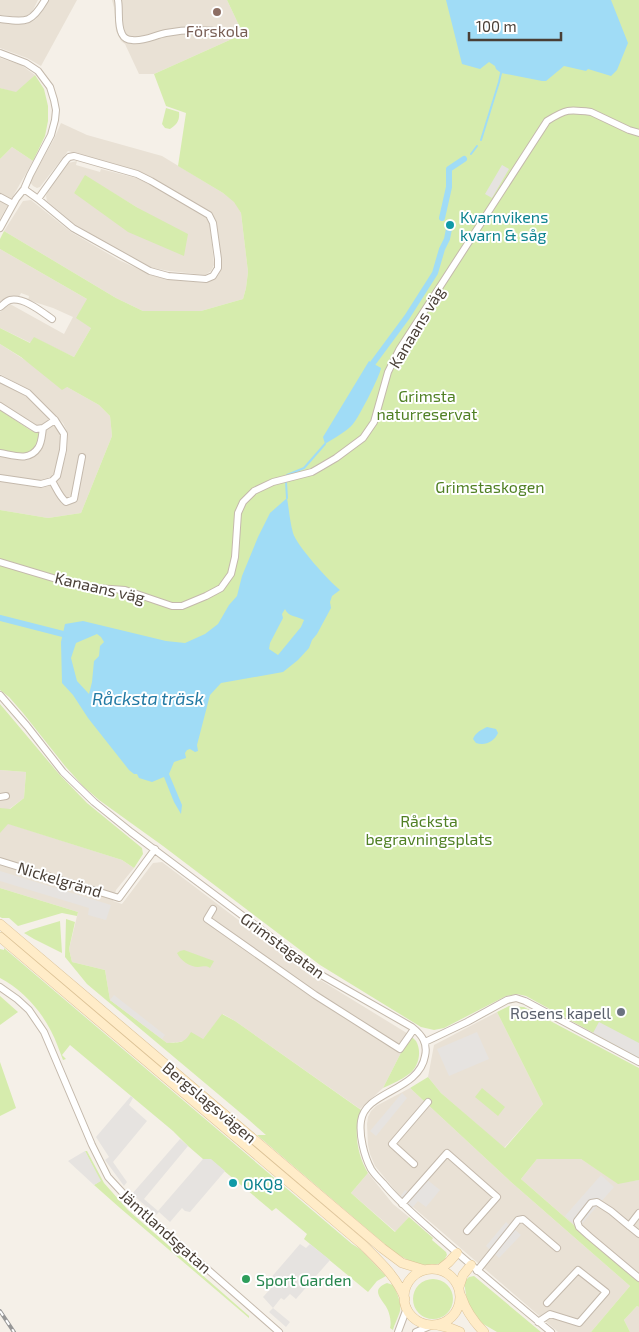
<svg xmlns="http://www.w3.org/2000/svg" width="639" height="1332" font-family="'Exo 2',sans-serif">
  <rect width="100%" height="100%" fill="#f5f0e8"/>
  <path fill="#e9e1d5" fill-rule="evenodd" d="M0 0H38L32 12 27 16 18 17 0 15Z
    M48 0H77L41 66 27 58 0 48V22L26 24 35 20 44 9Z
    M112 0H227L243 34 154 74H139L125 44 121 41 116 31 114 8Z
    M0 58 21 65 35 75 16 93 0 88Z
    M61 123 87 135 162 156 223 193 235 202 241 213 248 272 246 288 243 299 201 311H143L116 298 4 231 23 201 31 200 71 232 119 260 151 275 166 279 206 283 216 278 219 274 220 264 216 221 212 214 151 177 139 172 68 151 40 187 37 188 33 186 30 182 54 139Z
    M12 147 33 161 0 219V159Z
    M77 161 76 165 100 172 101 169 136 178 149 184 206 217 210 224 214 265 211 271 205 275 169 271 153 268 122 253 73 223 47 201 46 196 48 190 68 163ZM85 176 138 208 74 193Z
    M0 249 87 299 91 328 74 357 34 338 31 343 0 328V312L10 304 64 334 73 317 53 308 28 300 29 296 21 293 19 297 11 296 4 299 0 302Z
    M0 344 67 387 99 405 110 416 112 436 81 513 48 518 0 510V481L41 488 52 485 60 477 67 451 68 433 63 423 30 391 0 374Z
    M0 382 28 396 59 430 62 435 61 450 55 473 50 478 41 481 0 475V451L37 432 30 430 0 410Z
    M0 770 26 772 24 798 0 816Z
    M0 821 122 860 134 868 116 890 113 901 122 904 153 863 162 862 294 962 322 981 410 1035 383 1088 360 1109 235 1021 223 1014 203 1039 187 1040 179 1042 167 1043 110 1000 105 970 72 962 69 949 78 912 0 888Z
    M497 1012 543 1104 504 1148 441 1093 428 1077 434 1045Z
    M410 1088 511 1182 630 1286 591 1332H558L399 1195 375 1166 370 1154 368 1145 367 1124 368 1117 371 1111 376 1106Z
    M537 1159H581L618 1183 639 1180V1282L521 1179Z
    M368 1173 393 1204 409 1217 396 1232 351 1193Z
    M637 1306 639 1307V1332H630L624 1320Z"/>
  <path fill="#d6ecad" d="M227 0H639V1058L526 996 517 994 506 996 444 1028 434 1030 421 1027 320 965 163 846 99 800 83 786 65 766 23 713 9 697 0 690V510L48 518 81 513 112 436 110 416 99 405 67 387 62 390 21 357 0 344V328L30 343 34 337 74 357 91 328 76 318 87 299 0 249V239L4 231 116 298 143 311H201L243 299 246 288 248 272 241 213 234 202 223 193 178 166 186 113 166 106 154 74 243 34Z
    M35 75 44 89 48 106V121L45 136 33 161 12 147 0 159V88L16 92Z
    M166 108 179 112C180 120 177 125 170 129L165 128 162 124Z
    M85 175 138 208 188 234 184 256 128 232 74 193Z
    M0 410 30 430 40 434 37 446 28 454 22 456 0 451Z
    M0 704 59 774 87 803 142 848 143 854 134 868 122 860 8 824 0 833V808L10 809 24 798 26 772 0 770Z
    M0 888 78 912 77 916 62 913 18 926 9 918H2L0 917Z
    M66 919 75 922 69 949 72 962 105 970 110 1000 167 1043C180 1042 184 1044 191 1032L203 1039 222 1014 235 1021 361 1110C353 1130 357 1155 368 1173L351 1193 395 1232 409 1217 433 1238 432 1240 446 1252 447 1255 443 1262C426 1270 407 1261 393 1251L257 1135H266L249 1120 87 984 65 957Z
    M60 921 62 953 34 939 24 933 30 930Z
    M4 948 352 1244 360 1249 386 1276 377 1281 368 1292 304 1239 307 1234 276 1208 272 1211 211 1160 203 1159 188 1146 173 1131 70 1045 62 1055 66 1059 63 1060C59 1050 56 1040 51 1031 40 1009 21 989 0 978V949L4 950Z
    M184 950 214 961 210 968C205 965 203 967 198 967 190 967 180 960 177 953L180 951Z
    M0 996 18 1012 0 1025Z
    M509 1006 524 1007 639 1068V1180L618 1184 581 1159H537L521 1179 639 1282V1307L637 1306 624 1320 630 1332H591L630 1286 511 1182 410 1088 428 1077 441 1093 505 1148 543 1104 497 1012Z
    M410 1035C412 1037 414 1039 416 1041 422 1051 419 1067 409 1074 401 1080 392 1084 383 1088Z
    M0 1062 16 1108 0 1116Z
    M482 1088 505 1107 498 1116 475 1097Z
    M85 1151H87L104 1183 128 1210 249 1316V1318L120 1208 94 1185 100 1181Z
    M474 1276 541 1332H497L478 1321 473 1314 467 1301 464 1282 469 1277Z
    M413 1299a20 20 0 1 1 40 0a20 20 0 1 1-40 0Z
    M387 1283 393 1285C397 1292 403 1306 399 1314 397 1320 394 1325 393 1330L390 1328C392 1322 389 1310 385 1305 379 1296 372 1289 387 1283Z"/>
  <path fill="#e6e3e0" d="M502 165 509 169 492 198 485 194Z
    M0 871 111 905 106 920 88 915 89 908 0 881Z
    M114 995 165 1035 162 1039 110 1000Z
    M599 1022 639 1043V1058L593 1033Z
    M477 1032 489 1059 449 1076 437 1049Z
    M402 1093 407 1098 376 1136 370 1131Z
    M131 1096 133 1098 129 1105 147 1121 113 1162 127 1182 124 1186 105 1160 109 1157 96 1137Z
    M180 1139 188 1146 144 1199 158 1211 203 1159H211L225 1171 190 1212 185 1211 182 1208 170 1222 159 1212 156 1215 132 1194Z
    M85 1151 101 1181 94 1185 68 1161Z
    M601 1175 614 1187 578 1228 565 1216Z
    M426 1179 440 1190 426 1207 418 1201 412 1208 400 1197 405 1190 412 1195Z
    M506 1222 521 1235 499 1258 486 1246Z
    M300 1244 306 1248 310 1244 330 1260 296 1299 290 1294 284 1300 281 1298 273 1308 290 1322 286 1327 269 1312 273 1308 263 1297 274 1285 269 1280Z"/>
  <path fill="#a0dcf6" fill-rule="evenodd" d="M446 0H611L628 43 617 70 611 76 588 69 586 71 564 66 546 81H542L501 73 496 69 495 66 489 62 480 69 462 64Z
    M369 361 381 368C380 376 359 417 353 424 346 432 334 438 325 444L323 437Z
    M287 498C289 510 290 522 293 533 297 546 328 580 340 590L332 596 330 602 331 608 317 634 312 640 309 648 298 660 283 672 221 683 210 695 197 745 198 751 195 752 190 749 187 750 185 753 186 758 174 762 169 774 182 805 181 814 174 802 164 777 152 782 139 778 137 774H134L129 770 88 718 73 695 62 683 61 642 65 624 83 621 166 641 185 643 205 634 218 624 229 605 237 596 242 576 258 537 270 513ZM285 609C288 617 297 616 304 620L301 627 278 655 269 649 270 643 283 618 282 614ZM97 634 101 637 104 642 100 646 99 656 94 661 92 682 89 694 77 681 71 658 76 643Z
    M487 727 496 729 498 733C494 742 485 746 476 743L473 739C476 732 481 730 487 727Z"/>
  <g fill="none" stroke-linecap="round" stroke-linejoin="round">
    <path stroke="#a0dcf6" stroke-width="2" d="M481 140 499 82 501 73
      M471 154 477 146
      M287 475 304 468 325 444
      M286 482 287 498"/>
    <path stroke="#a0dcf6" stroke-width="6" d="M442 218 449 187V169L464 159
      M373 363 407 317 435 273 442 249 447 239 449 229
      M0 618 63 634"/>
    <g stroke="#c4b9ac" stroke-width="8">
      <path id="minor" d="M118 0C120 11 117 25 122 34 124 38 128 40 132 40 143 42 155 35 166 33 186 29 207 29 227 33
        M0 19C26 22 31 24 45 0
        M0 53 26 63 38 71 50 87 54 100 56 110 55 120 51 135 30 175 24 189 16 199 0 228
        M24 189 38 199 66 160 69 157 74 156 137 174 151 181 209 215 213 223 218 259V268L213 276 206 279 168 276 150 271 73 228 38 199
        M0 197 13 204
        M0 307C3 305 6 301 10 300 24 297 42 312 52 319
        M0 379 28 393 55 420 64 434 63 450 57 476 52 481 41 484 0 478
        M0 406 36 429 43 428 55 420
        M0 453C13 455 29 462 38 448 42 443 42 433 43 428
        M52 481C57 489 59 496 66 502L74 499 82 457
        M0 562 83 587 125 590 172 606H182L206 596 221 588 231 574 235 557 238 513 243 502 254 491 273 482 312 472 319 468 336 458 363 438 374 422 388 372 399 350 547 121C566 109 569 109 591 112L629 130 639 133
        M0 695 27 726 63 772 94 802 131 832 323 976 412 1027C422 1035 428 1043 425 1056 419 1091 365 1091 361 1121 359 1135 364 1156 371 1169 374 1174 379 1179 383 1183 397 1200 413 1214 429 1228 469 1264 510 1298 551 1332
        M0 797 6 796
        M0 861 119 898 155 849
        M213 909 207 919 315 995 400 1049 414 1029
        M0 987 17 999 29 1010 44 1032 92 1145 108 1177 133 1204 279 1332
        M425 1042 467 1022 507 1000 516 998 525 1001 639 1062
        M414 1164 392 1144 428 1102
        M402 1204 447 1153 497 1197 467 1231
        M639 1213 629 1226 611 1211 597 1202 591 1203 577 1221 579 1227 589 1236 639 1278
        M629 1226 639 1234
        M477 1271 518 1220 523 1219 557 1248
        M538 1322 550 1314 579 1323 606 1292 578 1270 547 1303
        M398 1332 407 1308
        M416 1332 430 1326"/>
    </g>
    <g stroke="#dcc296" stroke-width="10">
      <path id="secondary" d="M0 924 382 1248 402 1263 425 1270
        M0 937 363 1245C379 1261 397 1277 405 1299
        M404 1297a28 28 0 1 1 56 0a28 28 0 1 1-56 0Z
        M439 1270 449 1262 457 1253
        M459 1287 463 1275 471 1265
        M461 1296C466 1311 473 1321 484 1332
        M437 1325 450 1328 460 1332"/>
    </g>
    <use href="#minor" stroke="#fff" stroke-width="6"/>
    <use href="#secondary" stroke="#ffecc8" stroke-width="9"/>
    <g stroke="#979797" stroke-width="4">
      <path id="rail" d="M0 1311 14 1332"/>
    </g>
    <use href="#rail" stroke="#fff" stroke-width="2" stroke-dasharray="5.5" stroke-linecap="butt"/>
  </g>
  <circle fill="#8d6e63" stroke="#fff" stroke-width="2" cx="217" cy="12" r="5"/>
  <g fill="#0f9aa8" stroke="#fff" stroke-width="2">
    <circle cx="450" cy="225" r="5"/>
    <circle cx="233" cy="1183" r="5"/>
  </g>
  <circle fill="#6b7280" stroke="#fff" stroke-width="2" cx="621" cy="1012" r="5"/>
  <circle fill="#2e9e5b" stroke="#fff" stroke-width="2" cx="246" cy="1279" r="5"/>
  <g text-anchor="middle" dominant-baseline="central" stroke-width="4" stroke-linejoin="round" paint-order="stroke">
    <g font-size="16" fill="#785e54" stroke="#fff">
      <text x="217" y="30">Förskola</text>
    </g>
    <g font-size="16" fill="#0d838f" stroke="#fff" text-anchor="start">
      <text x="460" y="216">Kvarnvikens<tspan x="460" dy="18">kvarn &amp; såg</tspan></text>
      <text x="243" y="1183">OKQ8</text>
    </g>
    <g font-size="16" fill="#493f36" stroke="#fff">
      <text transform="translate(416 327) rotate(-59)">Kanaans väg</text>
      <text transform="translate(100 587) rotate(13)">Kanaans väg</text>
      <text transform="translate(60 879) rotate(17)">Nickelgränd</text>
      <text transform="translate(283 945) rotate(36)">Grimstagatan</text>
      <text transform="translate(210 1102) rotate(40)">Bergslagsvägen</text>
      <text transform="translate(166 1231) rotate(42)">Jämtlandsgatan</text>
    </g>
    <g font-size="16" fill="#508024" stroke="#fff">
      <text x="427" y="395">Grimsta<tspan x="427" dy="18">naturreservat</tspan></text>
      <text x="490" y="486">Grimstaskogen</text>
      <text x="429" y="820">Råcksta<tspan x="429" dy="18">begravningsplats</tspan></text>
    </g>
    <g font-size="16" fill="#5b616d" stroke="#fff" text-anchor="end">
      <text x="611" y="1012">Rosens kapell</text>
    </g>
    <g font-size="16" fill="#27864d" stroke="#fff" text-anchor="start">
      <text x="256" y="1279">Sport Garden</text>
    </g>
    <g font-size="18" font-style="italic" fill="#237aa4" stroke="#fff">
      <text x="148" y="698">Råcksta träsk</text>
    </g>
  </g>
  <path d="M469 32v8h92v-8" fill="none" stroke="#493f36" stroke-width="2.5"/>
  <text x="476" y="32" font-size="15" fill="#493f36" stroke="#ffffff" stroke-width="4" paint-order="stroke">100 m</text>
</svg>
